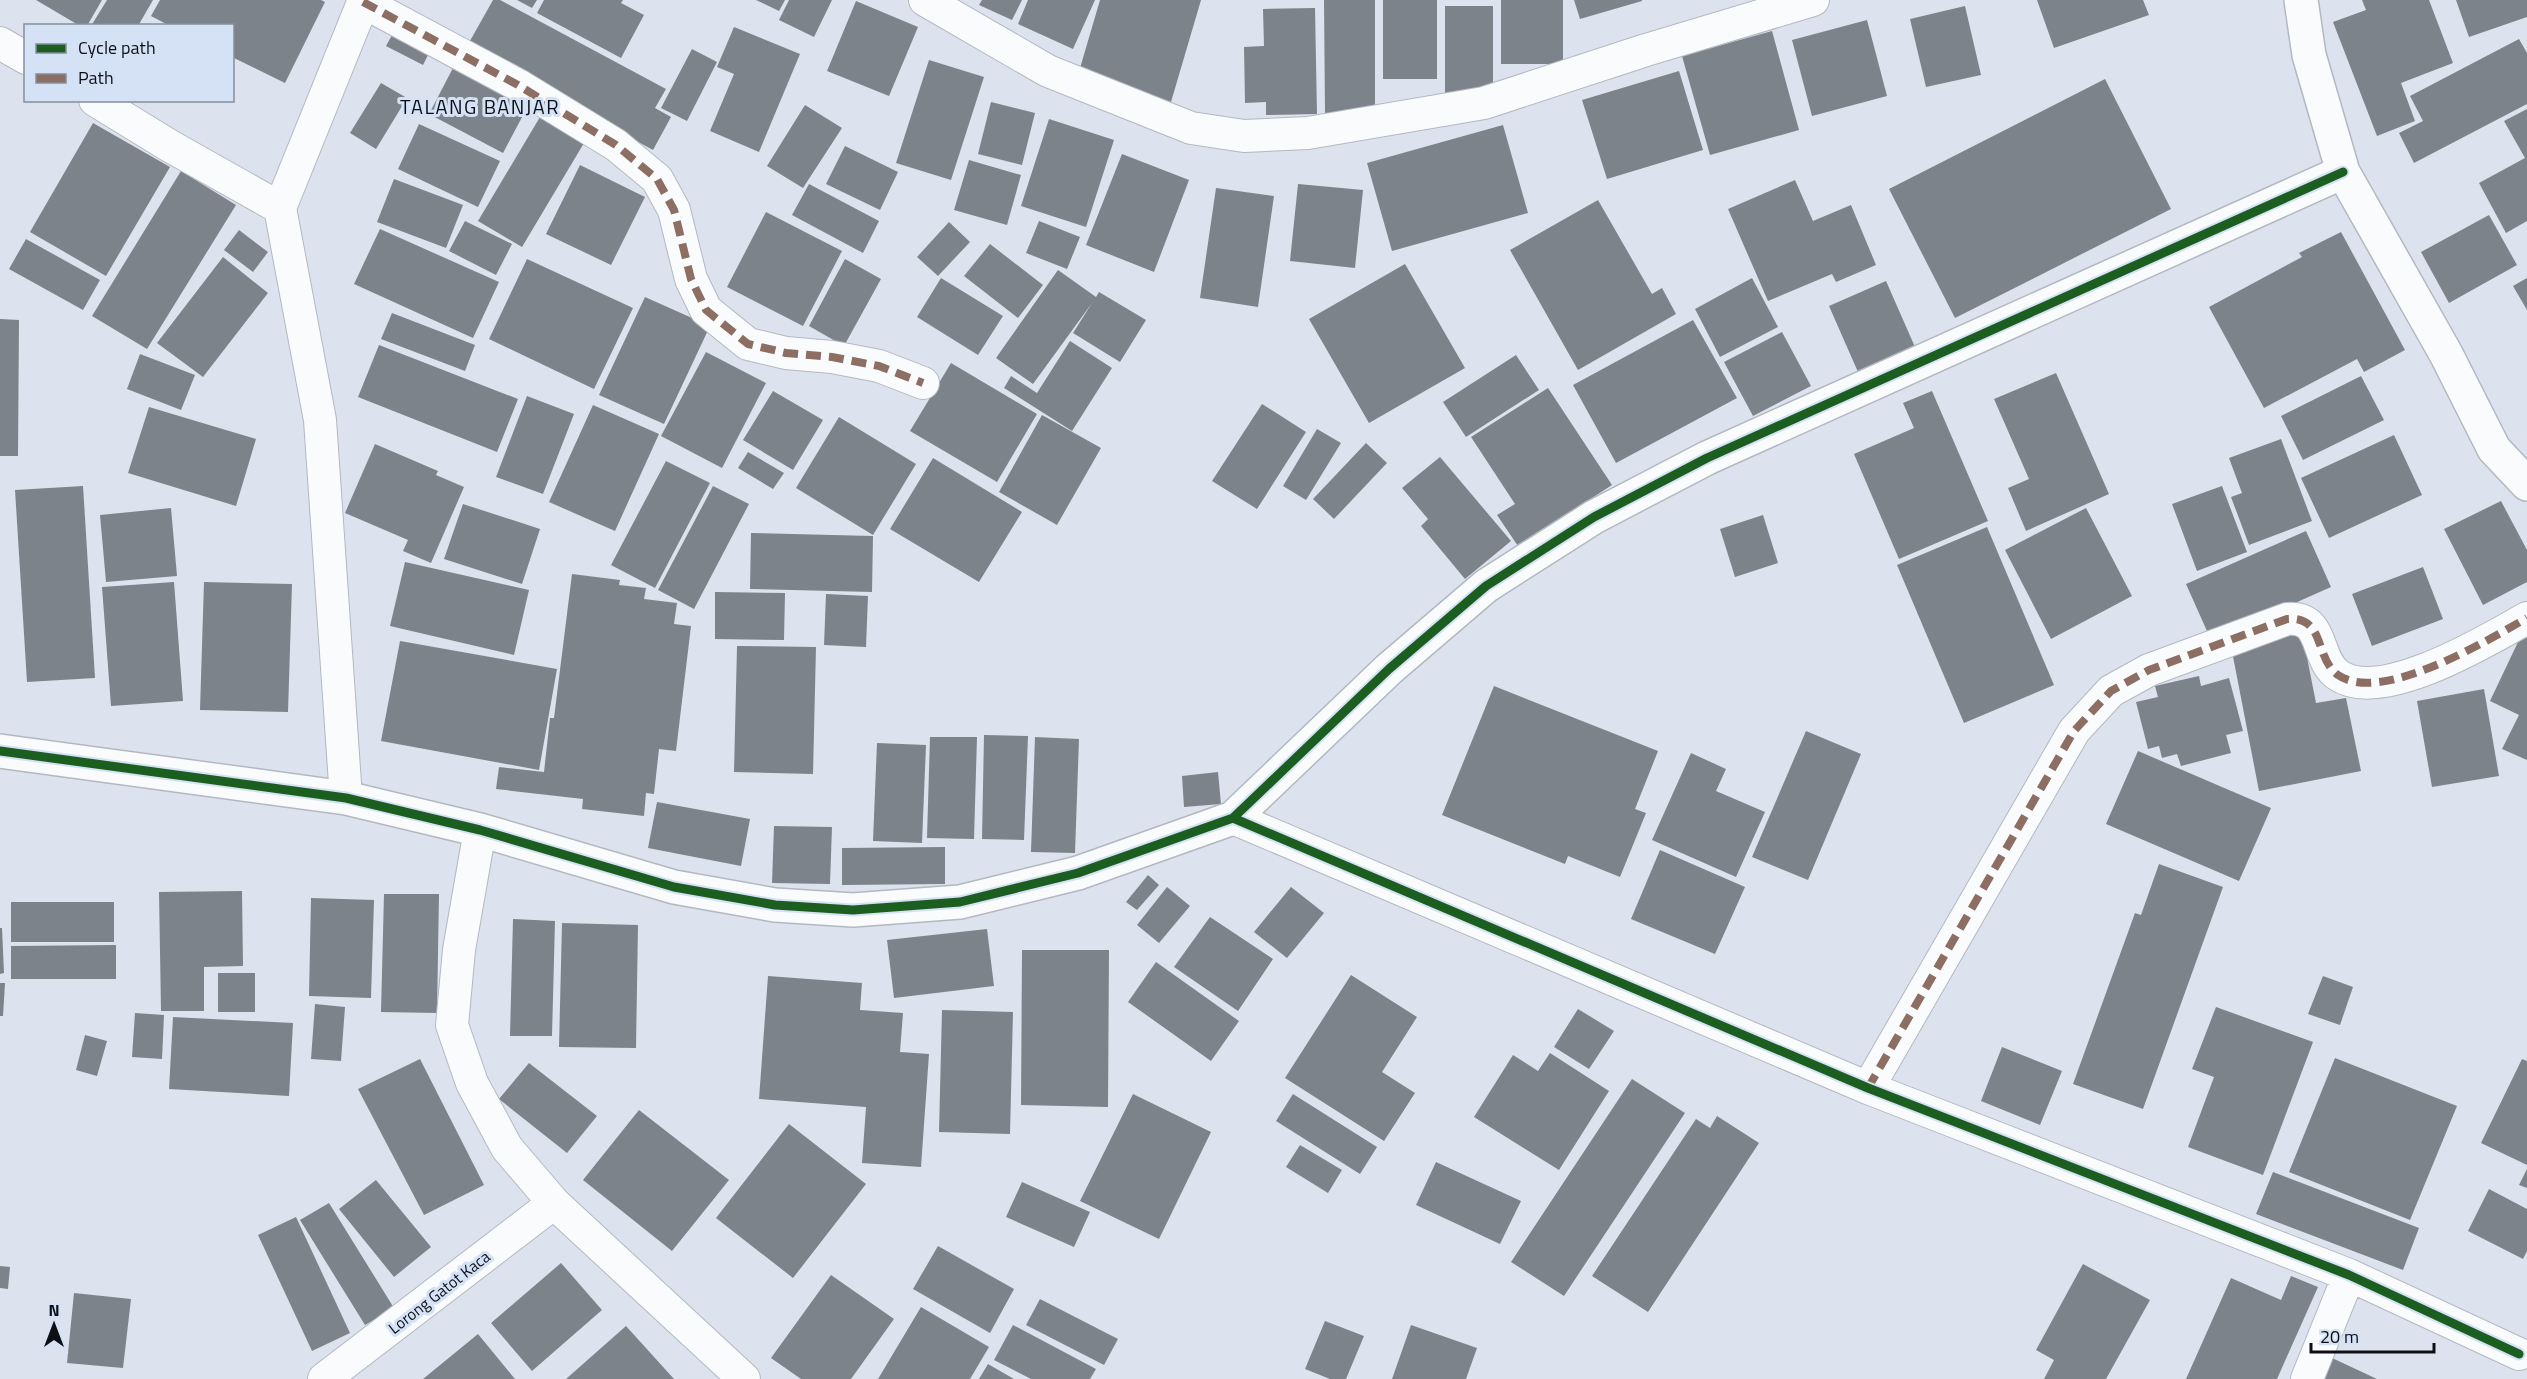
<svg xmlns="http://www.w3.org/2000/svg" width="2527" height="1379" font-family="'Titillium Web',sans-serif">
  <rect width="100%" height="100%" fill="#dce3ee"/>
  <path fill="#7d838a" d="M36 0H102L87 26H80Z
    M107 0H153L138 26H91Z
    M160 0H321L325 2 285 83 232 57V26H170L151 16Z
    M493 0H500L666 89 655 108 671 117 653 150 466 48Z
    M517 0H537L532 8Z
    M544 0H623L621 3 644 15 621 58 537 13Z
    M756 0H785L779 11Z
    M789 0H832L814 37 779 20Z
    M982 0H1022L1012 20 979 5Z
    M1028 0H1095L1073 49 1018 24Z
    M1100 0H1201L1171 102 1078 75Z
    M1324 0H1375V113H1325Z
    M1383 0H1437V79H1383Z
    M1501 0H1563V64H1501Z
    M1574 0H1642V1L1580 19Z
    M2037 0H2143L2149 15 2054 48Z
    M2362 0H2429L2453 63 2401 83 2415 121 2377 136 2333 22 2366 10Z
    M2456 0H2527V17L2469 37Z
    M856 1 918 27 889 96 827 71Z
    M1445 6H1493V96H1445Z
    M1965 6 1981 75 1926 87 1910 19Z
    M1315 8 1317 114 1266 115V102L1245 103 1244 47 1264 46 1263 9Z
    M1867 20 1887 96 1812 116 1792 40Z
    M397 26 433 45 423 65 386 46Z
    M734 27 800 54 759 152 710 131 734 74 717 67Z
    M1772 31 1799 130 1710 155 1682 56Z
    M2519 39 2527 53V104L2414 163 2399 133 2423 121 2410 96Z
    M692 49 717 62 687 121 661 108Z
    M929 60 984 77 951 180 896 163Z
    M454 66 528 106 503 153 429 114Z
    M1679 71 1703 150 1607 179 1582 100Z
    M2105 79 2171 209 1955 318 1889 189Z
    M381 83 407 98 376 149 350 133Z
    M991 102 1035 113 1022 165 978 154Z
    M805 105 842 128 803 188 767 166Z
    M2527 109V221L2506 233 2479 183 2525 158 2504 121Z
    M540 117 584 143 522 247 478 221Z
    M1049 119 1114 140 1086 227 1021 206Z
    M93 123 170 167 106 276 30 232Z
    M419 124 500 161 478 207 398 169Z
    M1503 125 1528 213 1392 251 1367 163Z
    M845 146 898 172 880 210 826 184Z
    M1122 154 1189 180 1154 272 1086 245Z
    M969 160 1021 175 1007 225 954 210Z
    M580 165 645 197 611 265 546 234Z
    M181 171 236 205 147 349 92 316Z
    M394 179 463 205 446 248 377 222Z
    M1795 180 1813 221 1851 205 1876 265 1836 282 1832 274 1768 301 1728 209Z
    M809 184 879 221 863 253 792 215Z
    M1298 184 1363 190 1355 268 1290 261Z
    M1216 188 1274 196 1258 307 1200 298Z
    M1598 200 1652 294 1662 288 1676 314 1578 370 1510 250Z
    M766 212 842 251 803 326 727 287Z
    M2489 215 2517 265 2449 303 2421 252Z
    M465 221 512 244 496 275 449 251Z
    M1039 221 1080 237 1067 269 1026 253Z
    M949 222 970 242 938 276 917 257Z
    M380 229 499 282 473 338 354 284Z
    M239 230 268 252 253 272 224 250Z
    M2341 232 2405 350 2364 372 2357 359 2264 408 2209 307 2302 257 2299 253Z
    M26 239 100 280 83 310 9 269Z
    M990 244 1043 285 1018 318 964 276Z
    M223 257 268 293 203 377 157 343Z
    M527 259 633 308 594 389 489 339Z
    M845 259 881 279 844 346 809 326Z
    M1405 264 1465 368 1369 423 1309 319Z
    M1058 270 1096 297 1099 292 1146 320 1120 362 1073 333 1092 303 1033 384 996 358Z
    M941 278 1003 316 978 355 917 317Z
    M1752 278 1778 327 1720 357 1695 309Z
    M2527 278V310L2513 286Z
    M1886 281 1915 347 1858 372 1829 306Z
    M645 297 710 326 664 424 599 395Z
    M392 313 475 345 465 371 381 339Z
    M0 319 19 320 18 456H0Z
    M1693 320 1737 398 1616 463 1573 385Z
    M1782 332 1811 386 1753 416 1724 362Z
    M1070 341 1112 368 1072 431 1004 388 1011 376 1037 393Z
    M379 345 518 399 497 452 358 397Z
    M706 352 766 383 722 468 661 436Z
    M140 354 195 375 181 410 127 389Z
    M1516 355 1539 390 1466 437 1443 402Z
    M951 363 1037 414 997 482 910 431Z
    M2056 373 2109 494 2026 531 2008 488 2029 479 1994 399Z
    M2361 376 2384 420 2303 460 2281 416Z
    M1548 388 1612 485 1518 546 1497 515 1515 504 1471 437Z
    M773 391 823 420 793 470 743 440Z
    M1932 391 1988 521 1899 559 1854 454 1914 428 1903 403Z
    M527 396 574 414 543 494 496 477Z
    M1262 404 1306 432 1257 509 1212 481Z
    M593 405 659 434 615 531 549 502Z
    M149 407 256 439 236 506 128 473Z
    M1042 415 1101 448 1057 525 999 492Z
    M839 417 916 464 873 535 796 488Z
    M1317 429 1341 443 1306 500 1283 486Z
    M2394 435 2422 495 2329 538 2301 478Z
    M2281 439 2312 521 2249 545 2231 497 2242 493 2229 458Z
    M1366 443 1387 463 1334 519 1313 499Z
    M375 444 438 471 436 475 464 487 431 563 403 551 408 540 345 513Z
    M748 452 784 473 773 489 738 468Z
    M1440 457 1511 541 1465 579 1421 526 1428 519 1402 488Z
    M933 458 1022 512 979 582 890 529Z
    M666 461 710 483 655 588 611 565Z
    M83 486 95 678 27 682 15 490Z
    M713 486 749 504 694 609 658 590Z
    M2222 486 2247 552 2197 571 2172 504Z
    M2501 501 2527 550V582L2483 605 2444 529Z
    M463 504 540 529 522 584 444 559Z
    M171 508 177 576 106 582 100 515Z
    M2086 508 2132 596 2051 639 2005 550Z
    M1763 515 1778 563 1735 577 1720 529Z
    M1987 527 2054 685 1964 723 1897 565Z
    M2306 531 2331 587 2211 640 2186 584Z
    M751 533 873 536 872 592 750 589Z
    M405 562 529 590 514 655 390 626Z
    M2423 567 2443 619 2372 646 2352 594Z
    M572 574 620 580 619 585 646 588 644 599 677 603 674 624 691 626 676 751 659 749 654 794 646 793 644 816 582 809 583 799 496 789 499 767 544 772 550 718H554Z
    M174 582 183 701 111 706 102 587Z
    M204 582 292 584 288 712 200 710Z
    M715 592 785 593 784 640 715 639Z
    M826 594 868 596 866 647 824 645Z
    M2527 623V760L2502 749 2519 715 2490 701Z
    M2302 632 2316 703 2346 698 2361 771 2259 791 2231 646Z
    M400 641 557 669 539 770 381 741Z
    M737 646 816 647 813 774 734 772Z
    M2199 676 2201 686 2229 678 2243 731 2226 735 2231 753 2181 766 2177 754 2162 758 2159 746 2148 749 2136 702 2158 697 2155 686Z
    M1494 686 1658 751 1635 809 1646 813 1620 877 1568 856 1565 864 1442 815Z
    M2484 689 2499 776 2432 787 2417 701Z
    M1806 731 1861 754 1808 880 1752 857Z
    M984 735 1028 736 1024 840 982 839Z
    M930 737H977L974 839 927 838Z
    M1035 737 1079 739 1075 853 1031 852Z
    M877 743 926 745 922 843 873 841Z
    M2138 751 2271 808 2239 881 2106 824Z
    M1691 753 1726 769 1716 791 1765 812 1736 877 1652 840Z
    M1218 772 1221 804 1184 807 1182 776Z
    M657 802 750 819 741 866 648 848Z
    M774 826 832 827 830 884 772 883Z
    M945 847V884L842 885V848Z
    M1660 850 1745 887 1715 954 1631 919Z
    M2159 864 2223 887 2143 1109 2073 1084 2135 913 2141 915Z
    M1148 875 1159 885 1137 910 1126 902Z
    M1167 887 1190 906 1159 943 1137 925Z
    M1291 887 1324 913 1287 958 1254 932Z
    M242 891 243 966 204 967V1011H161L159 892Z
    M384 894H439L437 1013 381 1012Z
    M311 898 374 900 371 998 309 996Z
    M11 902H114V942H11Z
    M1210 917 1273 959 1238 1011 1174 967Z
    M513 919 555 921 552 1036H510Z
    M562 923 638 925 636 1048 559 1047Z
    M0 928H2L4 973 0 974Z
    M987 929 994 986 894 998 887 940Z
    M116 945V979H11V946Z
    M1022 950H1109L1108 1107 1021 1105Z
    M1156 962 1239 1021 1211 1061 1128 1002Z
    M218 973H255V1012H218Z
    M1351 975 1417 1017 1382 1072 1415 1093 1384 1141 1285 1078Z
    M768 976 862 983 860 1010 903 1013 900 1052 929 1054 921 1167 862 1163 866 1107 759 1099Z
    M2323 976 2353 987 2340 1025 2308 1014Z
    M0 983H5L3 1016H0Z
    M315 1004 345 1007 341 1061 311 1059Z
    M2216 1007 2313 1042 2263 1175 2188 1147 2214 1077 2192 1069Z
    M1578 1009 1614 1031 1589 1069 1554 1047Z
    M942 1010 1013 1012 1010 1134 939 1132Z
    M135 1013 164 1015 162 1059 132 1057Z
    M173 1017 293 1023 289 1096 169 1089Z
    M85 1035 107 1041 97 1076 76 1070Z
    M2002 1047 2062 1071 2040 1125 1981 1101Z
    M1550 1053 1609 1091 1559 1170 1474 1117 1513 1055 1538 1071Z
    M2335 1058 2457 1106 2410 1220 2289 1172Z
    M420 1059 484 1185 424 1215 358 1089Z
    M2522 1059 2527 1061V1165L2481 1143Z
    M529 1063 597 1116 567 1153 499 1099Z
    M1632 1079 1685 1113 1564 1296 1511 1262Z
    M1133 1094 1211 1132 1159 1239 1080 1201Z
    M1293 1094 1377 1147 1360 1174 1276 1121Z
    M639 1110 729 1180 672 1251 583 1180Z
    M1717 1116 1759 1143 1648 1312 1592 1276 1696 1119 1710 1128Z
    M789 1124 866 1184 793 1278 716 1218Z
    M1300 1145 1342 1170 1328 1193 1286 1167Z
    M1436 1162 1521 1201 1500 1244 1416 1205Z
    M2527 1169V1188L2519 1185Z
    M2273 1172 2419 1228 2403 1270 2256 1214Z
    M376 1180 431 1247 394 1277 339 1209Z
    M1022 1182 1090 1212 1074 1247 1006 1217Z
    M2489 1189 2527 1209V1251L2523 1259 2468 1231Z
    M329 1203 394 1308 365 1325 300 1220Z
    M296 1217 350 1333 312 1351 258 1235Z
    M938 1246 1014 1289 990 1333 913 1289Z
    M561 1263 602 1310 532 1371 491 1323Z
    M2083 1264 2150 1300 2106 1379H2044L2054 1360 2036 1350Z
    M0 1266 10 1267 8 1289 0 1288Z
    M831 1275 894 1319 851 1379H801L771 1358Z
    M2291 1276 2318 1287 2277 1379H2186L2231 1278 2281 1300Z
    M74 1293 131 1299 123 1368 67 1363Z
    M1040 1299 1118 1339 1104 1365 1026 1325Z
    M921 1307 989 1347 970 1379H878Z
    M1325 1321 1364 1336 1346 1379H1330L1305 1369Z
    M1013 1325 1096 1369 1090 1379H1031L994 1360Z
    M1411 1325 1477 1348 1466 1379H1392Z
    M626 1326 674 1379H566Z
    M478 1334 515 1379H423Z
    M2330 1357 2377 1379H2320Z
    M988 1364 1014 1379H979Z"/>
  <g fill="none" stroke-linecap="round" stroke-linejoin="round">
    <g stroke="#b3b8c0" stroke-width="34">
      <path id="minor" d="M925 0 1048 71 1191 128 1244 136 1308 133 1484 103 1646 50 1813 0
        M363 2 518 85 616 145 657 179 674 210 691 279 706 310 748 344 786 353 832 357 879 366 923 383
        M0 43 26 58
        M95 100 170 146 280 208
        M346 798 320 420 280 208 364 0
        M1233 818 1868 1088 2349 1275 2519 1354
        M480 830 459 950 452 1025 472 1083 507 1148 554 1203 744 1379
        M1868 1088 2074 731 2111 691 2149 670 2287 619C2326 616 2314 658 2338 675 2381 705 2488 640 2527 618
        M324 1379 554 1203
        M2307 1379 2349 1275"/>
    </g>
    <g stroke="#b3b8c0" stroke-width="36">
      <path id="tertiary" d="M2301 0 2309 55 2343 172 2446 354 2494 449 2527 484
        M0 751 346 798 480 830 674 887 775 905 853 910 960 902 1078 873 1233 818 1389 669 1486 586 1594 517 1707 458 2343 172"/>
    </g>
    <use href="#minor" stroke="#fafbfc" stroke-width="32"/>
    <use href="#tertiary" stroke="#fafbfc" stroke-width="33"/>
    <path stroke="#8d6e63" stroke-width="8" stroke-dasharray="15 8" stroke-linecap="butt" d="M363 2 518 85 616 145 657 179 674 210 691 279 706 310 748 344 786 353 832 357 879 366 923 383
      M1868 1088 2074 731 2111 691 2149 670 2287 619C2326 616 2314 658 2338 675 2381 705 2488 640 2527 618"/>
    <g stroke="#d5e2f5" stroke-width="13">
      <path id="cycleway" d="M0 751 346 798 480 830 674 887 775 905 853 910 960 902 1078 873 1233 818 1389 669 1486 586 1594 517 1707 458 2343 172
        M1233 818 1868 1088 2349 1275 2519 1354"/>
    </g>
    <use href="#cycleway" stroke="#1b5e20" stroke-width="9"/>
  </g>
  <g text-anchor="middle" dominant-baseline="central" stroke-width="6" stroke-linejoin="round" paint-order="stroke">
    <g font-size="16" fill="#0c1016" stroke="#d5e2f5">
      <text transform="translate(439 1292) rotate(-38)">Lorong Gatot Kaca</text>
    </g>
    <g font-size="20" letter-spacing="1.5" fill="#0c1016" stroke="#d5e2f5">
      <text x="480" y="106">TALANG BANJAR</text>
    </g>
  </g>
  <rect x="24" y="24" width="210" height="78" fill="#d5e2f5" stroke="#858e9c" stroke-width="1.5"/>
  <rect x="36" y="44" width="30" height="9" fill="#1b5e20" stroke="#858e9c" stroke-width="1.5"/>
  <text x="78" y="54" font-size="18" fill="#0c1016">Cycle path</text>
  <rect x="36" y="74" width="30" height="9" fill="#8d6e63" stroke="#858e9c" stroke-width="1.5"/>
  <text x="78" y="84" font-size="18" fill="#0c1016">Path</text>
  <g transform="translate(54 1325)" stroke="#d5e2f5" stroke-width="4.5" paint-order="stroke">
  <path d="M0-4.5L10 22L0 15L-10 22Z" fill="#0c1016"/>
  <text y="-9" font-size="16" font-weight="bold" text-anchor="middle" fill="#0c1016">N</text>
  </g>
  <path d="M2311 1343v9h123v-9" fill="none" stroke="#0c1016" stroke-width="3"/>
  <text x="2320" y="1343" font-size="18" fill="#0c1016" stroke="#d5e2f5" stroke-width="4.5" paint-order="stroke">20 m</text>
</svg>
